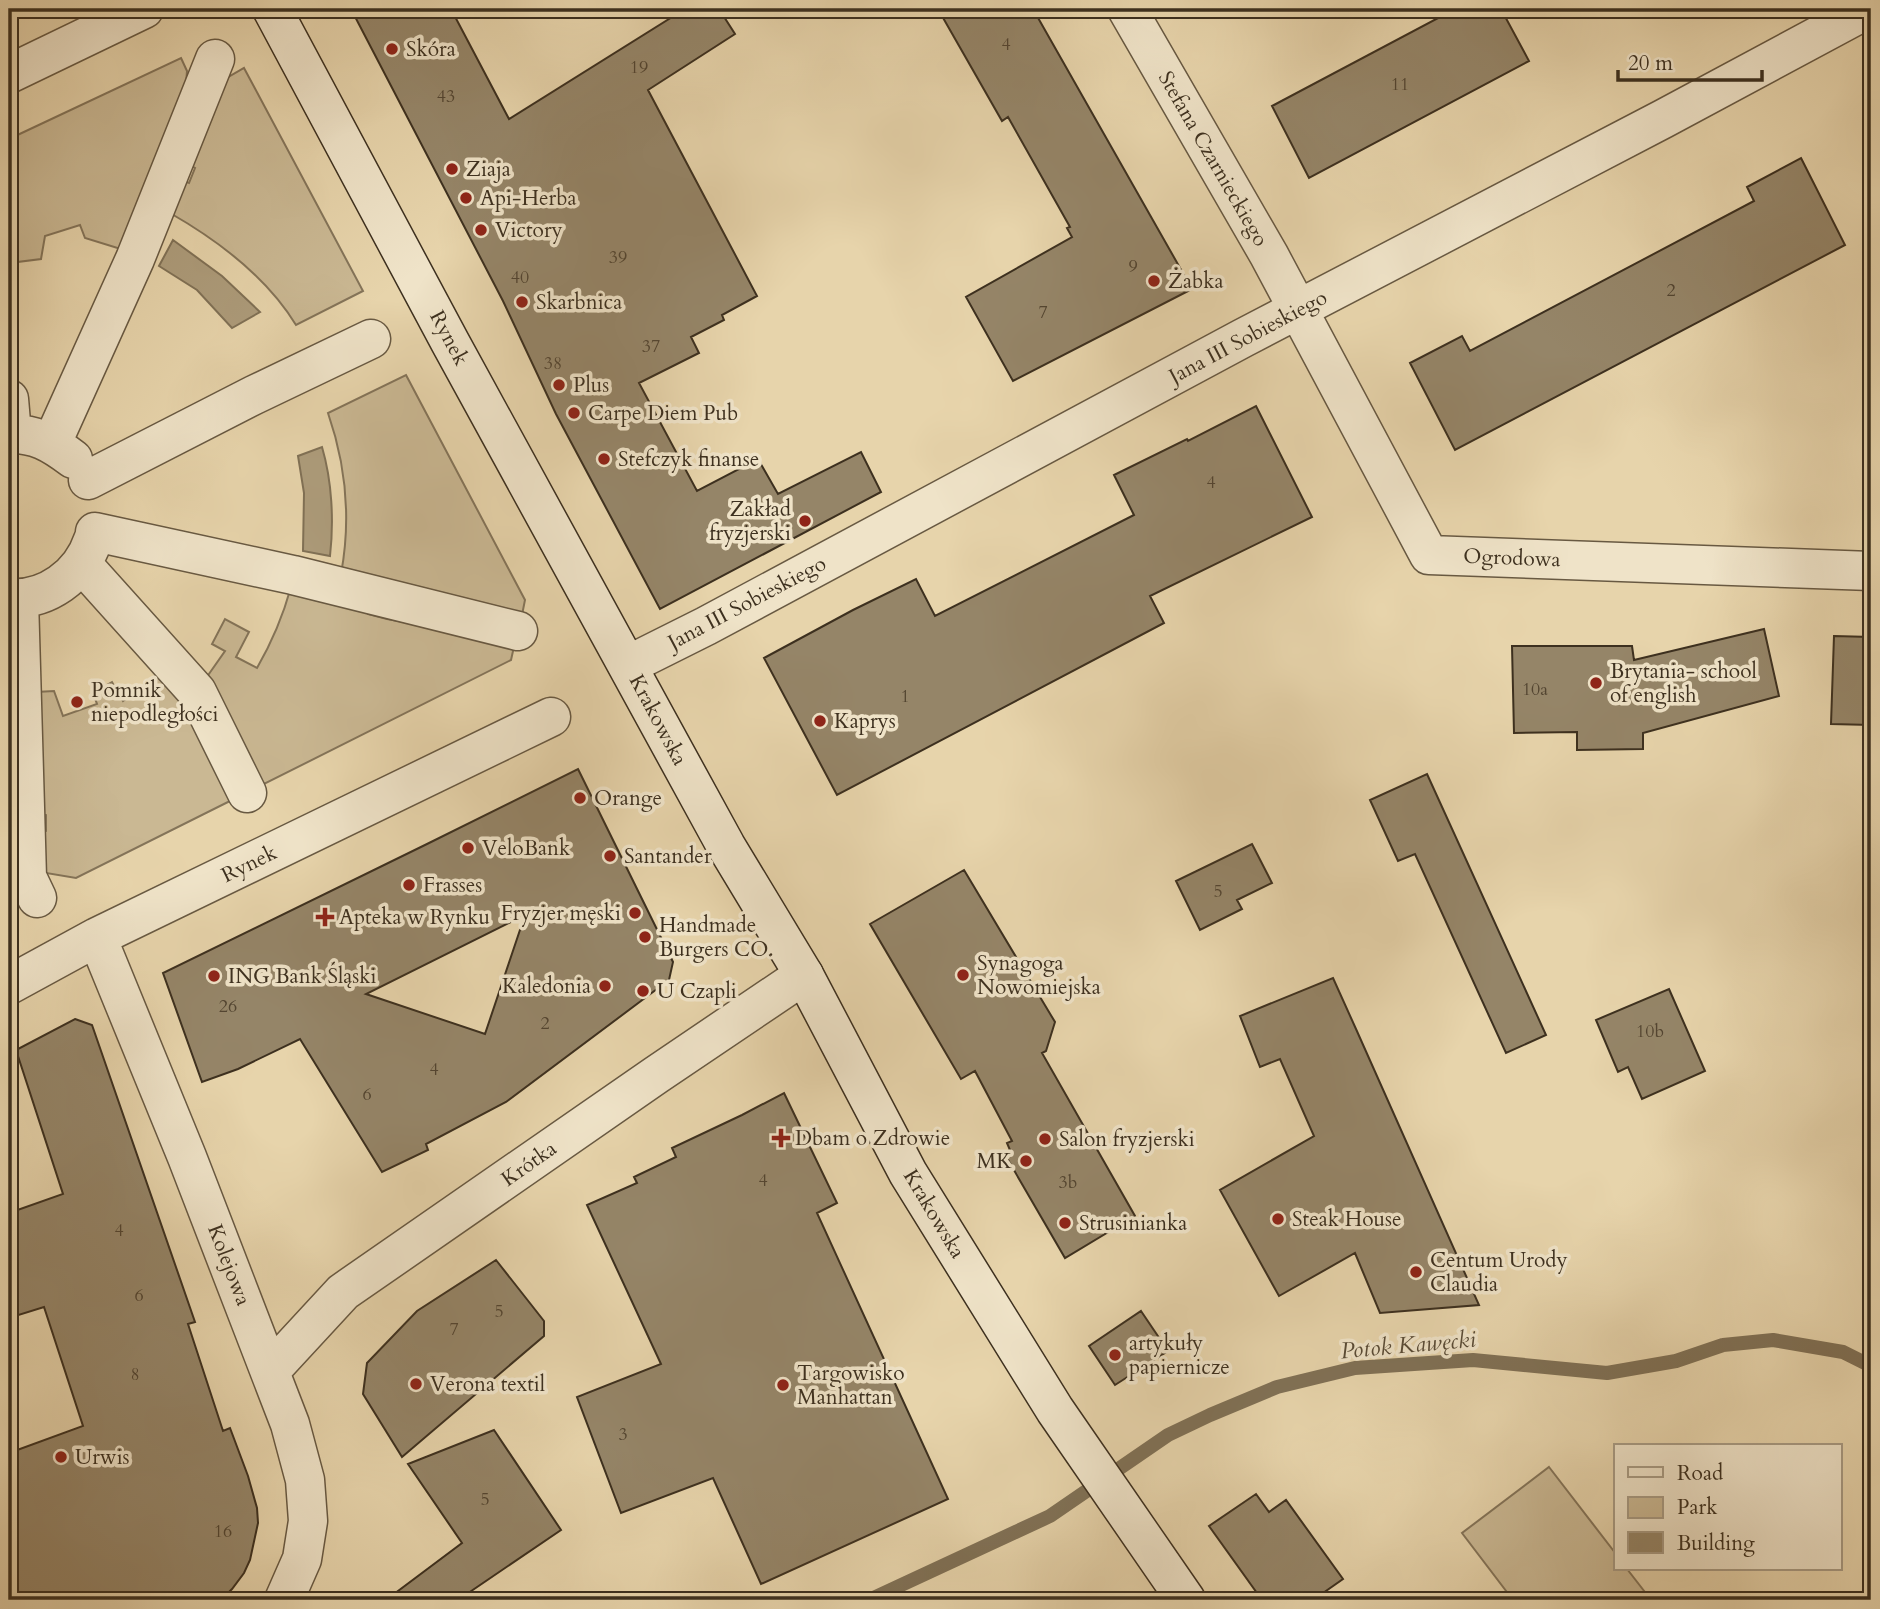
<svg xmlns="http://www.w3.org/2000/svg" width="1880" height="1609" font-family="Cardo,serif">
  <rect width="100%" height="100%" fill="#e7d4ab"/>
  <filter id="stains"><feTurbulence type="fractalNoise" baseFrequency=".00286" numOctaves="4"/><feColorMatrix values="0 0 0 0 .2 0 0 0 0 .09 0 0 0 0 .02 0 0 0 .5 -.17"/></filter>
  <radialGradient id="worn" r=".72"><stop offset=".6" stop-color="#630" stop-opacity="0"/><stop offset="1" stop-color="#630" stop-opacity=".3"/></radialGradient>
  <path fill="#cab893" stroke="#847459" stroke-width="2" d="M181 58 187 71 186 84 124 250 85 238 80 225 45 236 41 259 9 263V139Z
    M244 68 363 291 296 325C266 276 219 241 170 213L182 180 189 183 195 168 188 164 225 79Z
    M406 375 525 600 521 620 341 574C351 520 346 465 328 413Z
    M291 587 369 607 368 614 387 619 515 642 511 660 258 787 204 681 225 651 212 644 225 619 249 632 236 657 257 668C272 642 283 616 291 587Z
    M163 669 236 798 76 878 40 872 39 832 46 831V815L39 814 36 692 54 691 63 716 97 704 93 693 112 682 123 701 149 682Z
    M1549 1467 1616 1554V1569H1627L1648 1596 1643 1600H1513L1462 1533Z"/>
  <path fill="#ad9c7b" stroke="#807156" stroke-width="2" d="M173 240 222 276 260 312 232 328 197 290 159 266Z
    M322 447C332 481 334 521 330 556L303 551 304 493 298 456Z"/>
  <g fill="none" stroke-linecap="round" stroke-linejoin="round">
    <path stroke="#807156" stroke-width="14" d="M869 1600 1050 1516 1168 1435 1210 1415 1277 1387 1355 1368 1473 1360 1607 1373 1676 1361 1723 1345 1773 1340 1843 1352 1871 1366"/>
  </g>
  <path fill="#958568" stroke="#3d301f" stroke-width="2" fill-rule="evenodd" d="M351 9H451L509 119 685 9H719L735 34 648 90 757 296 722 315 724 320 691 337 699 353 639 383 697 491 758 459 778 494 861 452 881 492 660 609 556 414 503 301Z
    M938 9H1033L1192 289 1013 381 966 297 1072 237 1067 228 1070 227 1008 117 1002 121Z
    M1455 9H1501L1529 61 1309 178 1272 106Z
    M1801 158 1845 245 1455 450 1410 363 1462 336 1470 351 1754 201 1747 187Z
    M1256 406 1312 517 1150 596 1164 623 837 795 764 658 853 610 916 579 935 616 1134 515 1114 475 1187 439 1188 441Z
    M1764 629 1779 696 1643 733V749L1577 750V732L1514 733 1512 646H1632L1634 660Z
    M1834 636 1871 637V725L1831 724Z
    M578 769 673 962 669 980 506 1102 426 1144 428 1150 382 1172 300 1039 238 1069 202 1082 163 973 427 844ZM525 915 485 1034 366 994Z
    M1427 774 1546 1035 1506 1053 1415 854 1398 861 1370 800Z
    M1252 844 1272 883 1237 900 1242 909 1200 930 1176 881Z
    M964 870 1055 1022 1046 1051 1042 1053 1135 1216 1065 1258 1004 1153 1010 1150 1007 1143 1012 1141 975 1071 961 1079 870 924Z
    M1333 978 1356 1029 1479 1305 1380 1313 1355 1253 1279 1296 1220 1190 1314 1136 1280 1059 1260 1067 1240 1016Z
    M1669 989 1705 1071 1642 1099 1628 1067 1618 1072 1596 1020Z
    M75 1019 92 1025 195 1322 188 1324 223 1431 230 1428 248 1476 257 1508 258 1523 250 1560 244 1573 232 1589 221 1600H9V1453L83 1426 44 1307 9 1318V1213L63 1194 16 1050Z
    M784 1093 837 1203 817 1213 948 1499 761 1584 713 1478 621 1513 577 1397 661 1364 587 1205 637 1183 634 1177 676 1157 672 1148 742 1115Z
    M496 1260 544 1321V1336L402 1457 363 1394 367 1363 417 1311Z
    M1141 1311 1168 1351 1115 1385 1089 1346Z
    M494 1430 561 1530 458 1600H386L462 1543 408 1464Z
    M1256 1494 1269 1512 1286 1500 1343 1579 1313 1600H1262L1209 1526Z"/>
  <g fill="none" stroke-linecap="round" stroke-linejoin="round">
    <g stroke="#685942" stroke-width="41">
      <path id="street" d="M1127 9 1269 255 1429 555 1871 571
        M9 74 144 9
        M9 399 12 434
        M9 434C35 433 52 443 73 459
        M52 443 135 259 215 59
        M88 480 254 395 371 339
        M95 532 293 575 518 631
        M82 564 197 692 247 793
        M9 598C46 601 81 576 93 540
        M19 599 27 877 37 898
        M628 665 706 626 1243 338 1663 119 1868 9
        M97 937 187 1157 290 1424 305 1480 308 1521 302 1559 284 1600
        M9 985 97 937 551 717
        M270 1371 343 1292 656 1075 804 975"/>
    </g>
    <g stroke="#3d301f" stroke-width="41">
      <path id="secondary" d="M272 9 450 342 726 846 804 975 908 1173 1055 1410 1186 1600"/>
    </g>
    <use href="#street" stroke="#efe3c8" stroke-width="38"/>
    <use href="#secondary" stroke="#efe3c8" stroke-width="38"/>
  </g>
  <g fill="#8f2418" stroke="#efe3c8" stroke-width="2.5">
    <circle cx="392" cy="49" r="7"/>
    <circle cx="452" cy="169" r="7"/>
    <circle cx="466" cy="198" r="7"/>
    <circle cx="481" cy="230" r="7"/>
    <circle cx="1154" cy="281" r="7"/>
    <circle cx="522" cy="302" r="7"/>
    <circle cx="559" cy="385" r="7"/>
    <circle cx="574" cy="413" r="7"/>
    <circle cx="604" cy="459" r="7"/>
    <circle cx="805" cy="521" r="7"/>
    <circle cx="1596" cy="683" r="7"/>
    <circle cx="77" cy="702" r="7"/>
    <circle cx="820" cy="721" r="7"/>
    <circle cx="580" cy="798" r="7"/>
    <circle cx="468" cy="848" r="7"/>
    <circle cx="610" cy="856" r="7"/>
    <circle cx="409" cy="885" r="7"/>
    <circle cx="635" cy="913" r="7"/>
    <path d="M321.5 906.5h7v7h7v7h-7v7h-7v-7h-7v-7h7z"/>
    <circle cx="645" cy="937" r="7"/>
    <circle cx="963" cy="975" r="7"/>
    <circle cx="214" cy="976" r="7"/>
    <circle cx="605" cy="986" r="7"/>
    <circle cx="643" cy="991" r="7"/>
    <path d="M777.5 1127.5h7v7h7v7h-7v7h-7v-7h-7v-7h7z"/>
    <circle cx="1045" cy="1139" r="7"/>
    <circle cx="1026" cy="1161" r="7"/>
    <circle cx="1278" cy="1219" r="7"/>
    <circle cx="1065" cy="1223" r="7"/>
    <circle cx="1416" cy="1272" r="7"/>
    <circle cx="1115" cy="1355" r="7"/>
    <circle cx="416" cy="1384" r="7"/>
    <circle cx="783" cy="1385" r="7"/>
    <circle cx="61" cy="1457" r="7"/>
  </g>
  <g text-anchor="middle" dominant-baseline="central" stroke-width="7" stroke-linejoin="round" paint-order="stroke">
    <g font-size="18" fill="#534531">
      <text x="1006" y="44">4</text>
      <text x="639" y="67">19</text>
      <text x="1400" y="84">11</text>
      <text x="446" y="96">43</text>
      <text x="618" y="257">39</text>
      <text x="1133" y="266">9</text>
      <text x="520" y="277">40</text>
      <text x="1671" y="290">2</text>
      <text x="1043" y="312">7</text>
      <text x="651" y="346">37</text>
      <text x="553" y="363">38</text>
      <text x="1211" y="482">4</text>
      <text x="1535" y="689">10a</text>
      <text x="905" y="696">1</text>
      <text x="1218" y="891">5</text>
      <text x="228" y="1006">26</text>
      <text x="545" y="1023">2</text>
      <text x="1650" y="1031">10b</text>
      <text x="434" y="1069">4</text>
      <text x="367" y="1094">6</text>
      <text x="763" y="1180">4</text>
      <text x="1068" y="1182">3b</text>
      <text x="119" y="1230">4</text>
      <text x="139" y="1295">6</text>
      <text x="499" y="1311">5</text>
      <text x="454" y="1329">7</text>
      <text x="135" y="1374">8</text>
      <text x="623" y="1434">3</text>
      <text x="485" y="1499">5</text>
      <text x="223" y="1531">16</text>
    </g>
    <g font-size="21" fill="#3d301f" stroke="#efe3c8" text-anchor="start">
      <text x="406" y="49">Skóra</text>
      <text x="466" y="169">Ziaja</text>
      <text x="480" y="198">Api-Herba</text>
      <text x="495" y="230">Victory</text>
      <text x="1168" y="281">Żabka</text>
      <text x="536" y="302">Skarbnica</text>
      <text x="573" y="385">Plus</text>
      <text x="588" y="413">Carpe Diem Pub</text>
      <text x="618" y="459">Stefczyk finanse</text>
      <text x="791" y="509" text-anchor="end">Zakład<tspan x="791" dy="24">fryzjerski</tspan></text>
      <text x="1610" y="671">Brytania- school<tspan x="1610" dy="24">of english</tspan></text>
      <text x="91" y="690">Pomnik<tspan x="91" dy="24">niepodległości</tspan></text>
      <text x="834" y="721">Kaprys</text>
      <text x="594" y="798">Orange</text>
      <text x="482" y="848">VeloBank</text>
      <text x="624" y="856">Santander</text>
      <text x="423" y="885">Frasses</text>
      <text x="621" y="913" text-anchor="end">Fryzjer męski</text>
      <text x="339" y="917">Apteka w Rynku</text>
      <text x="659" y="925">Handmade<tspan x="659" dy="24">Burgers CO.</tspan></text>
      <text x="977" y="963">Synagoga<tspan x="977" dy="24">Nowomiejska</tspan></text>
      <text x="228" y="976">ING Bank Śląski</text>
      <text x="591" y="986" text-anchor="end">Kaledonia</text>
      <text x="657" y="991">U Czapli</text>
      <text x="795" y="1138">Dbam o Zdrowie</text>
      <text x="1059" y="1139">Salon fryzjerski</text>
      <text x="1012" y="1161" text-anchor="end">MK</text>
      <text x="1292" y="1219">Steak House</text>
      <text x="1079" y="1223">Strusinianka</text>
      <text x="1430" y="1260">Centum Urody<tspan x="1430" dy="24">Claudia</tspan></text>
      <text x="1129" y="1343">artykuły<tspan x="1129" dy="24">papiernicze</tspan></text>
      <text x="797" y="1373">Targowisko<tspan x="797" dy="24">Manhattan</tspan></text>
      <text x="430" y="1384">Verona textil</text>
      <text x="75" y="1457">Urwis</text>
    </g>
    <g font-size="21" fill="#3d301f" stroke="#efe3c8">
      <text transform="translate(1213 159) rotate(60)">Stefana Czarnieckiego</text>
      <text transform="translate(1248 337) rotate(-28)">Jana III Sobieskiego</text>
      <text transform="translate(449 338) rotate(62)">Rynek</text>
      <text transform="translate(1512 558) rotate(2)">Ogrodowa</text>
      <text transform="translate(747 603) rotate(-28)">Jana III Sobieskiego</text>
      <text transform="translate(658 720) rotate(62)">Krakowska</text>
      <text transform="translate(249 864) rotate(-26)">Rynek</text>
      <text transform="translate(529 1164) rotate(-35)">Krótka</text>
      <text transform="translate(934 1214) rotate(59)">Krakowska</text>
      <text transform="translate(229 1265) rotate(69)">Kolejowa</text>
    </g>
    <g font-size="23" font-style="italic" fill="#594b36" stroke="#efe3c8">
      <text transform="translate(1408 1345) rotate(-5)">Potok Kawęcki</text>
    </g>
  </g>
  <rect width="1880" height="1609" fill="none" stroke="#e7d4ab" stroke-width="35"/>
  <rect x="10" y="10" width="1859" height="1588" fill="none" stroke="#3d301f" stroke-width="3.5"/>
  <rect x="18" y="18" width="1845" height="1574" fill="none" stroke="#3d301f" stroke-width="2"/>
  <rect x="1614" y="1444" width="228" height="126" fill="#efe3c8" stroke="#a89b84" stroke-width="2"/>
  <rect x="1628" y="1467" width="35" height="10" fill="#efe3c8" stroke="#a89b84" stroke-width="2"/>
  <text x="1677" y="1480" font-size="21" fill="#3d301f">Road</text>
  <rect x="1628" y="1497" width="35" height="21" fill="#cab893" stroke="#a89b84" stroke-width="2"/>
  <text x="1677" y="1514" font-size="21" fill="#3d301f">Park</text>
  <rect x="1628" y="1532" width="35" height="21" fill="#958568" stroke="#a89b84" stroke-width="2"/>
  <text x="1677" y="1550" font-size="21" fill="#3d301f">Building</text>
  <path d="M1618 70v10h144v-10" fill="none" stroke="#3d301f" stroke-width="3.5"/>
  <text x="1628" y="70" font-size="21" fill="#3d301f" stroke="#efe3c8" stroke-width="5" paint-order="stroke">20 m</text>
  <rect width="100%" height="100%" filter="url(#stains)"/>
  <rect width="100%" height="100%" fill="url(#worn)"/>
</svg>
